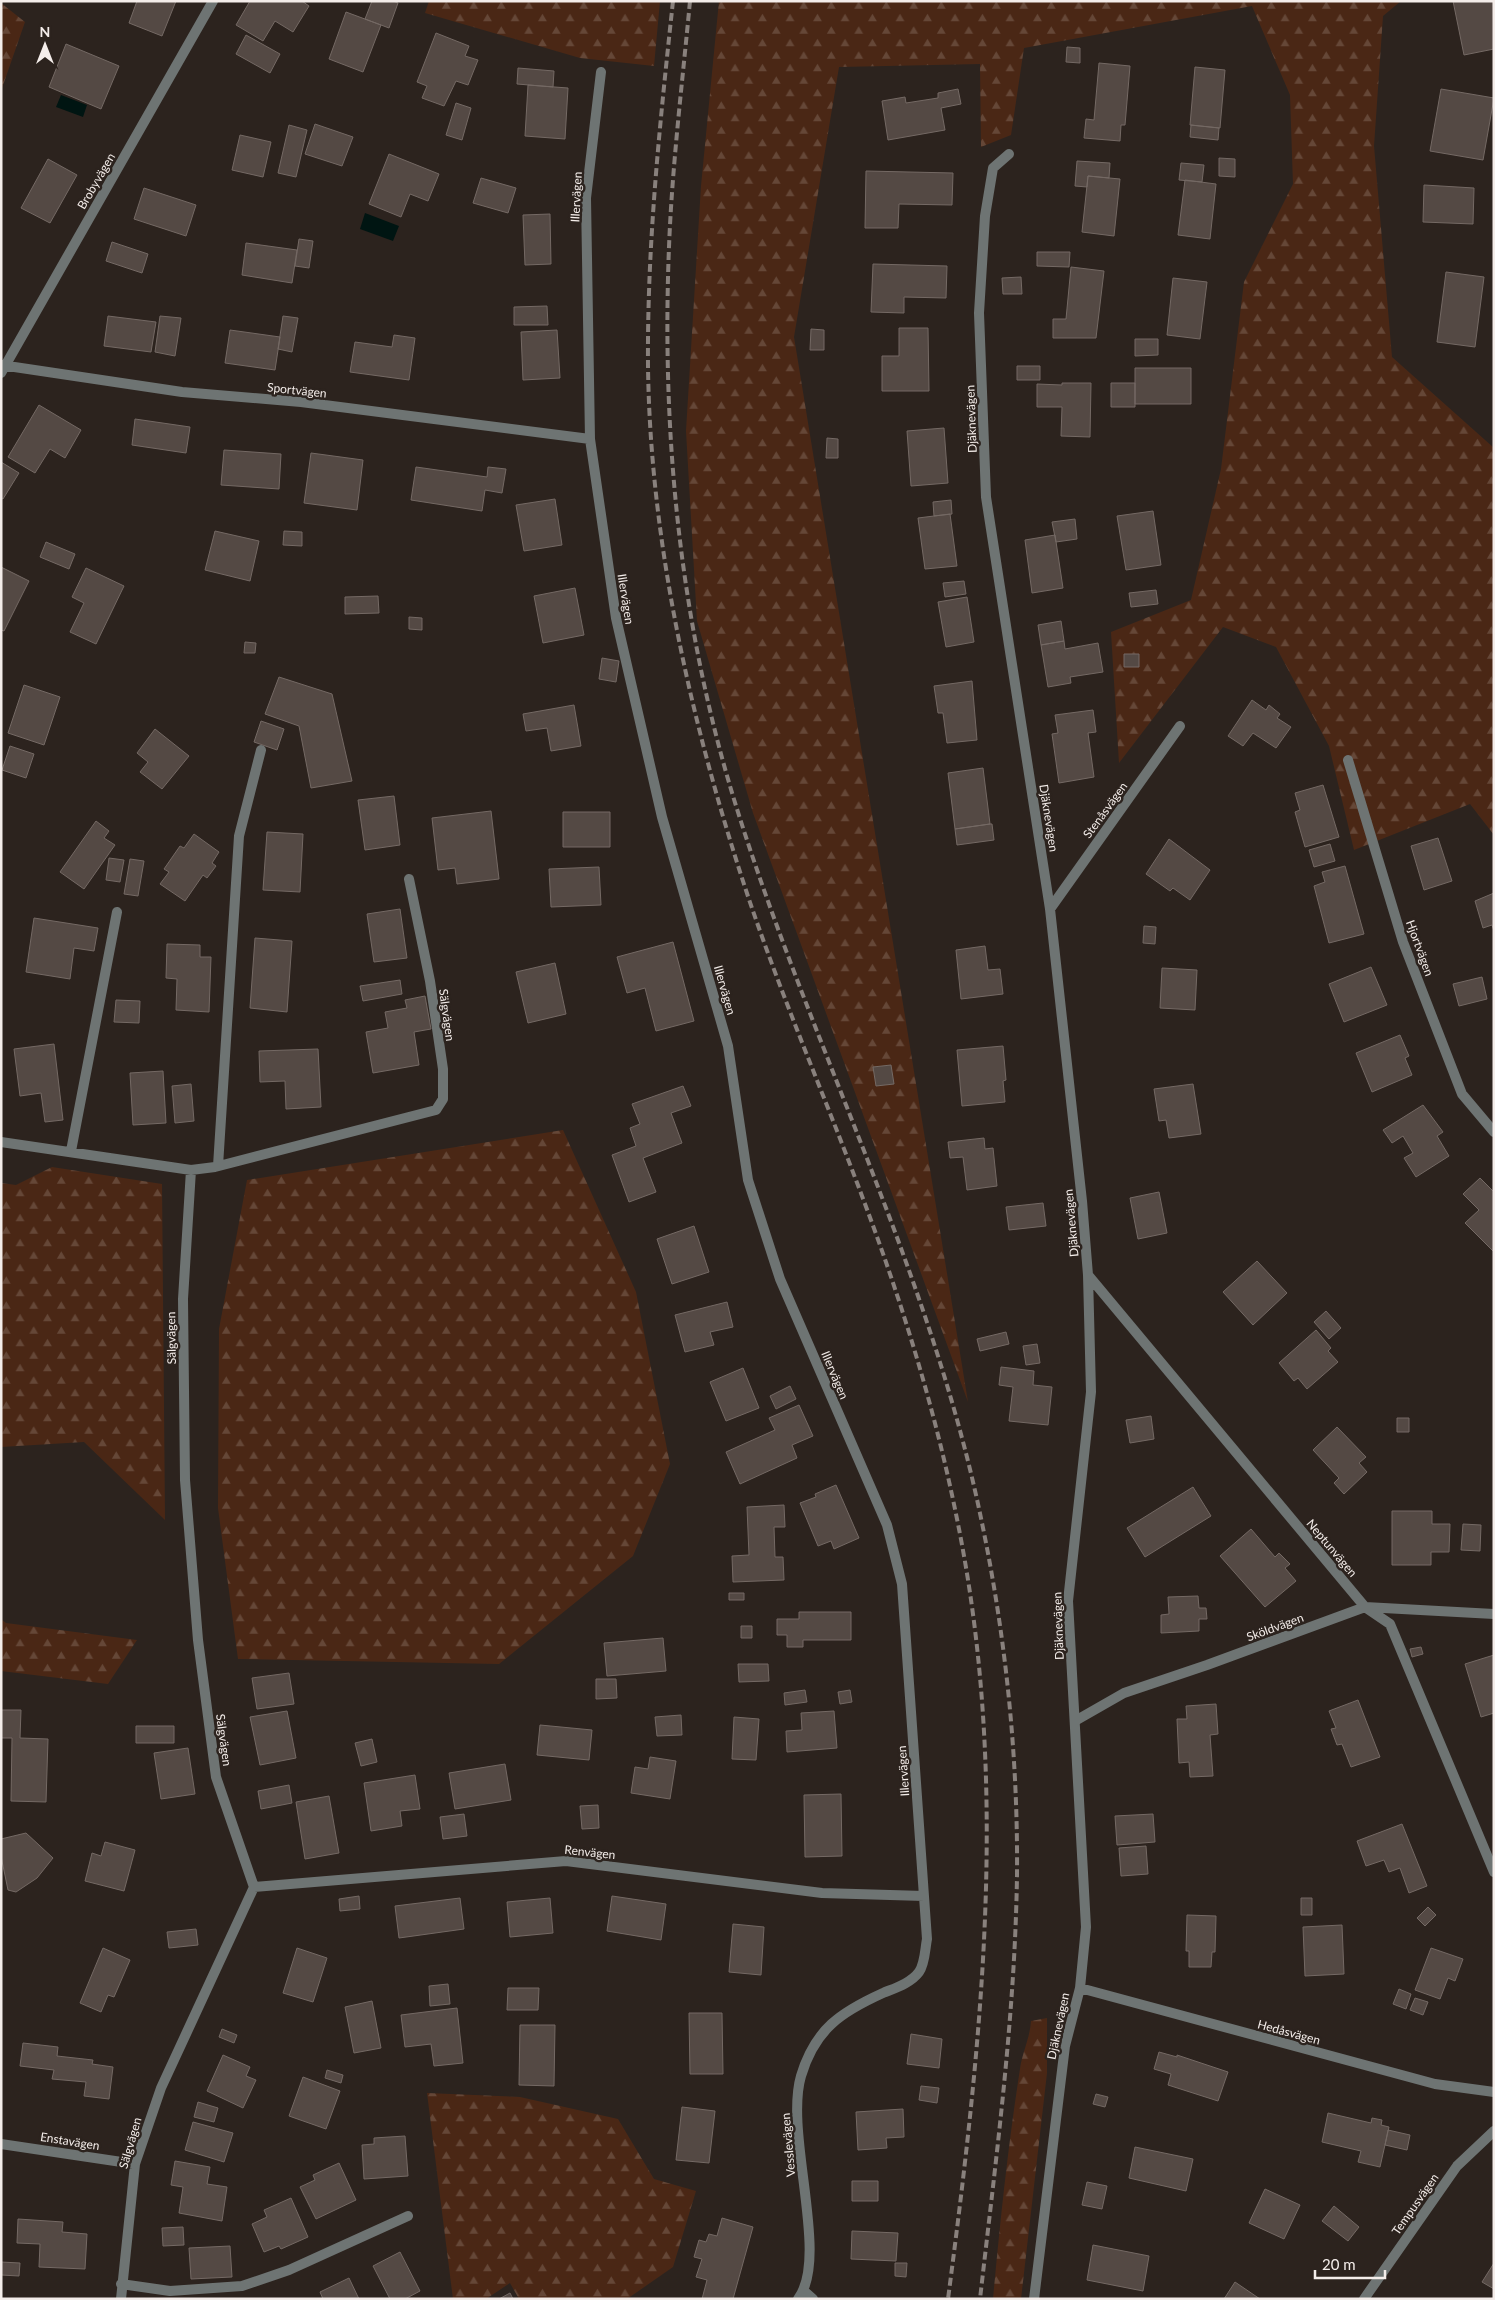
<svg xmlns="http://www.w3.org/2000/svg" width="1495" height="2300" font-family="Lato,sans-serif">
  <defs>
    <pattern id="forest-firs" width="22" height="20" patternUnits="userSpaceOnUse" patternTransform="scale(1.25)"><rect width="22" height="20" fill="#4a2715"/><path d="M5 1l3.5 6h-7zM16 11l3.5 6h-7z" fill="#654737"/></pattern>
  </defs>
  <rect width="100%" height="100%" fill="#2c231e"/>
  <path fill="url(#forest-firs)" d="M429 1H660L654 66 580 58 425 13Z
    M719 1H1401L1383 16 1374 146 1392 357 1494 448V835L1470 804 1354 850 1329 746 1276 647 1223 627 1119 763 1111 632 1191 600 1221 469 1244 282 1293 184 1290 95 1252 6 1024 48 1011 135 981 147 980 64 839 67 794 337 968 1402 753 813 697 621 686 431 701 186Z
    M1 3 25 22 1 91Z
    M563 1130 636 1292 670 1464 633 1556 499 1664 238 1659 218 1508 219 1329 247 1180Z
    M52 1167 162 1184 165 1520 84 1442 1 1447V1183L16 1185Z
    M1 1619 6 1623 137 1640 108 1684 1 1671Z
    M1047 2018V2073L1021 2299H993C1000 2222 1008 2146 1020 2069 1022 2053 1030 2038 1031 2021Z
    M427 2093 520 2097 618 2119 654 2179 696 2191 673 2267 627 2299H519L510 2283 486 2299H453Z"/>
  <path fill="#001512" d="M61 95 87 105 83 117 56 107Z
    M365 213 399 226 393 241 360 229Z"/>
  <path fill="#544944" stroke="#746964" d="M137 1H176L162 36 129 23Z
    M250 1H302L309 6 293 32 275 21 263 41 236 25Z
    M372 1H393L398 3 389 28 365 19Z
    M1453 1H1493L1494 49 1464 55Z
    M346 12 381 25 363 72 329 59Z
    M436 33 469 46 465 56 478 60 468 85 456 81 444 106 422 98 427 86 417 82Z
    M246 35 280 54 270 73 236 54Z
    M66 44 119 66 101 109 49 87Z
    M1067 47 1080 48V63L1066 62Z
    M1099 63 1130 66 1125 125H1121L1120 141 1084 138 1086 119 1094 120Z
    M1195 67 1225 70 1220 128 1190 125Z
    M518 68 554 71 553 87 517 84Z
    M528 85 568 88 565 139 525 136Z
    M958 89 961 104 941 108 945 130 888 140 882 101 905 97 906 103 938 98V93Z
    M1441 89 1494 98 1483 160 1430 151Z
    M456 103 471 108 462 140 446 135Z
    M315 124 353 137 342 166 305 154Z
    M289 125 307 130 296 177 278 173Z
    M1191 125 1219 128 1218 140 1190 137Z
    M240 135 271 142 263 177 232 170Z
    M389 154 439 174 428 201 410 194 401 217 369 204Z
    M1219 158 1235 159V177L1219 176Z
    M48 159 77 175 50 223 21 208Z
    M1077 161 1110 163 1109 178 1088 176 1087 187 1075 186Z
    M1181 163 1204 165 1202 182 1179 180Z
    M866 171 953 173 952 205 899 204 898 228H865Z
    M1088 176 1120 179 1114 236 1082 232Z
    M481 178 516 188 508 213 473 203Z
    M1185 180 1216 184 1210 239 1178 235Z
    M1424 185 1474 188 1473 224 1423 222Z
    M144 188 196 205 186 236 134 219Z
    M550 214 551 264 525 265 523 215Z
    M299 239 313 241 309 268 295 266Z
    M112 242 148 254 142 273 106 261Z
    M246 243 297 250 292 283 242 275Z
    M1037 252H1070L1069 267 1037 266Z
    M873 264 947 266 946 298 904 297V313L871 312Z
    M1071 267 1104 271 1096 338H1053V319H1066Z
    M1446 272 1484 277 1475 347 1437 342Z
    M1021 277 1022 294H1003L1002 278Z
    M1173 278 1207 282 1200 339 1167 335Z
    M547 306 548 325H514V307Z
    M108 316 156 322 151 352 104 346Z
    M160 316 181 318 175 356 155 352Z
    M283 316 298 318 292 352 278 349Z
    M899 328H928L929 391H882V356H899Z
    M811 329 824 330V350H810Z
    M230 330 280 337 275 370 225 363Z
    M557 330 560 378 523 380 521 332Z
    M394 335 415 338 409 380 350 372 355 342 392 347Z
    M1135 339H1158V355L1135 356Z
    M1017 366H1040V380H1017Z
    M1135 368H1191V404H1135Z
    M1062 383H1091L1090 437 1061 436 1062 407H1037V384L1062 385Z
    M1111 383H1135V407H1111Z
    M39 405 81 430 65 458 50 449 35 473 8 457Z
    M135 419 190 427 186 453 132 445Z
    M944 428 948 483 911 486 907 431Z
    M827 438 838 439V458H826Z
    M224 450 281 454 279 489 221 485Z
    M311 453 363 460 357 510 304 503Z
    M1 462 19 473 3 499 1 498Z
    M416 467 487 477 488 467 506 469 502 493 485 490 482 511 411 500Z
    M555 499 562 545 524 551 516 505Z
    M951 500 952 514 934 516 933 502Z
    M1153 511 1161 565 1126 570 1117 516Z
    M950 514 957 566 925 569 918 518Z
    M1075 519 1077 539 1056 542 1052 522Z
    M215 531 259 541 250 581 205 570Z
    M284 531 302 532V546L283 545Z
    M1055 535 1063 588 1032 593 1025 540Z
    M46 542 75 554 69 569 40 557Z
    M1 567 29 581 4 631 1 630Z
    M86 568 124 586 96 644 70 632 84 603 72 597Z
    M964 581 966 594 945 597 943 583Z
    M575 588 584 635 543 643 534 596Z
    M1156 590 1158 604 1131 607 1129 593Z
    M378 596 379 613 345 614V597Z
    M967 597 974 642 946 647 938 602Z
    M409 617 422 618V630L409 629Z
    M1061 621 1064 641 1041 645 1038 625Z
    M1064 641 1065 649 1098 643 1103 672 1070 677 1071 683 1048 687 1041 645Z
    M245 642 256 643 255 653H244Z
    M1124 654H1139V667H1124Z
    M602 658 619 661 616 682 599 679Z
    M279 677 332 694 352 781 311 788 299 726 265 714Z
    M972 681 977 740 947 743 943 713H938L934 686Z
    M24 685 60 697 44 745 8 733Z
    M1252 700 1266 710 1269 705 1280 714 1277 718 1291 727 1276 748 1253 733 1243 746 1228 736Z
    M574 705 581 746 551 751 547 728 526 731 523 714Z
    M1093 710 1096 732 1088 733 1094 777 1059 783 1052 734 1058 733 1055 715Z
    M261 721 284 729 277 750 254 742Z
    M155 729 189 756 162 789 140 772 148 762 137 753Z
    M10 746 34 754 26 778 2 770Z
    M983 768 990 824 955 829 948 773Z
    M1323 785 1339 837 1305 847 1295 812 1300 810 1295 793Z
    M394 796 400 845 365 850 358 800Z
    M491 811 499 879 457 884 455 868 438 870 432 818Z
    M563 812H610V847H563Z
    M96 821 109 831 104 838 115 845 84 889 60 872Z
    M990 824H992L994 840 957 845 955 829Z
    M267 832 303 834 300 892 263 890Z
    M194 834 219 852 212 863 216 866 207 878 203 875 185 901 160 884 169 872 164 869 180 846 184 848Z
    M1438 838 1452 881 1424 890 1411 846Z
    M1169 839 1210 870 1190 900 1173 888 1170 891 1146 874Z
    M1330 844 1335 861 1314 867 1309 850Z
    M109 858 124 860 120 882 106 880Z
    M130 859 144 861 138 896 124 894Z
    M1345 866 1364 934 1329 943 1314 886 1325 882 1322 872Z
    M599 867 601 905 551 907 549 869Z
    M1494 893V931L1492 925 1483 928 1475 901Z
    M400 909 407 958 374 962 367 914Z
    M34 918 98 928 94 951 74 948 70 979 26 972Z
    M1144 926 1156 927 1155 944 1143 943Z
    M255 938 292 941 287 1012 250 1008Z
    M673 942 694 1021 656 1031 645 988 627 993 617 957Z
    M167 944 200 945V957H211L209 1012 176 1010 177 979 166 978Z
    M985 946 988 970 1000 969 1003 994 961 999 956 950Z
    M555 963 566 1014 528 1023 516 972Z
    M1371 967 1387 1005 1344 1022 1329 984Z
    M1162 968 1197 970 1195 1010 1160 1008Z
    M1482 977 1487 999 1459 1006 1453 984Z
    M400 980 402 994 363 1001 360 986Z
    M425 996 431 1029 414 1032 419 1065 373 1073 366 1032 388 1028 385 1012 407 1008 405 1000Z
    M116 1000 140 1001 139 1023 114 1022Z
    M1400 1035 1409 1056 1405 1058 1412 1075 1372 1092 1356 1053Z
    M54 1044 63 1120 45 1122 41 1093 20 1096 14 1049Z
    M1003 1046 1006 1080 1003 1081 1005 1102 962 1106 957 1050Z
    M318 1049 321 1107 286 1109 285 1081 260 1082 259 1051Z
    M891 1065 894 1084 876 1086 873 1067Z
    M163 1071 166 1123 133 1125 130 1073Z
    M191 1084 194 1121 175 1123 172 1086Z
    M1193 1084 1201 1134 1169 1138 1166 1120 1159 1121 1154 1089Z
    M683 1086 691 1106 671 1113 682 1143 643 1158 656 1192 629 1202 612 1155 636 1146 630 1128 640 1124 632 1104Z
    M1423 1105 1443 1132 1437 1136 1449 1156 1416 1177 1404 1158 1413 1153 1403 1136 1392 1143 1383 1130Z
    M984 1138 985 1149 993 1148 997 1186 967 1190 963 1157 950 1158 948 1142Z
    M1480 1178 1494 1192V1252L1465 1223 1479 1210 1463 1194Z
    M1159 1192 1167 1233 1138 1239 1130 1198Z
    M1043 1203 1046 1226 1009 1230 1006 1207Z
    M694 1226 709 1272 672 1284 657 1239Z
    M1257 1261 1287 1293 1253 1325 1223 1292Z
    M727 1302 733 1327 710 1332 714 1345 685 1352 675 1315Z
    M1326 1311 1341 1328 1329 1339 1314 1322Z
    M1316 1330 1331 1348 1328 1351 1338 1362 1307 1389 1298 1378 1294 1381 1279 1363Z
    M1006 1332 1009 1344 980 1351 977 1339Z
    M1037 1344 1040 1363 1026 1365 1023 1346Z
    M1001 1367 1034 1371 1033 1385 1052 1387 1048 1425 1009 1421 1013 1387 999 1385Z
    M743 1368 759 1408 726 1421 710 1382Z
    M790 1386 796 1399 776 1409 770 1396Z
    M799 1405 813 1436 792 1445 797 1458 740 1484 726 1452 775 1430 769 1418Z
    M1151 1416 1154 1439 1130 1443 1126 1420Z
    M1397 1418H1409V1432H1397Z
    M1337 1427 1366 1457 1359 1463 1367 1472 1344 1494 1334 1483 1339 1478 1313 1450Z
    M836 1485 859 1538 834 1549 831 1541 818 1546 800 1503 816 1497 815 1494Z
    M1193 1487 1211 1516 1145 1557 1127 1528Z
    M784 1505 785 1527H774L775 1557H783L784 1580 733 1582 732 1556 749 1555 747 1507Z
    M1392 1511H1432V1524H1450L1449 1552H1431V1565H1392Z
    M1463 1524 1481 1525 1480 1551 1461 1550Z
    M1251 1529 1275 1557 1279 1553 1290 1564 1285 1568 1296 1581 1265 1607 1220 1556Z
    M729 1593H744V1600H729Z
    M1198 1596 1199 1608H1206L1207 1619H1199V1631L1161 1633V1615L1169 1614 1168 1597Z
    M799 1612H851V1640H803V1647H787V1635H777V1619H799Z
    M741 1626H752V1638H741Z
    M663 1638 666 1671 607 1676 604 1643Z
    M1421 1647 1423 1654 1412 1657 1410 1649Z
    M1494 1655V1713L1481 1717 1465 1664Z
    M738 1664H768L769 1681 739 1682Z
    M289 1673 294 1704 257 1709 252 1678Z
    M596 1679H616L617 1698 596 1699Z
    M805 1690 807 1702 785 1705 784 1693Z
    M850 1690 852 1702 840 1704 838 1692Z
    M1358 1700 1380 1757 1351 1767 1342 1744 1337 1745 1331 1729 1336 1728 1329 1711Z
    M1216 1704 1218 1734 1210 1735 1213 1776 1190 1777 1189 1762 1179 1763 1177 1719H1187L1186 1706Z
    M1 1710H21L20 1738 48 1739 46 1802 11 1801 12 1738H1Z
    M287 1711 296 1758 260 1765 250 1717Z
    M834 1711 837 1748 787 1752 786 1731 802 1730 801 1713Z
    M681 1715 682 1735 657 1736 655 1717Z
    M734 1717 759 1719 756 1760 732 1759Z
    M540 1725 592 1730 589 1760 537 1755Z
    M136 1726H174V1743H136Z
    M372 1739 377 1762 361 1766 355 1743Z
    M188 1748 195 1794 161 1799 154 1753Z
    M650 1757 676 1761 670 1799 631 1793 635 1767 648 1769Z
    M505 1764 511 1800 455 1809 449 1773Z
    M415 1775 420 1809 400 1811 402 1826 371 1831 364 1783Z
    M289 1785 292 1803 261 1809 258 1791Z
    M841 1794 842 1856 805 1857 804 1795Z
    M329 1796 339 1853 305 1859 296 1802Z
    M598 1805 599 1828 582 1829 580 1806Z
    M464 1814 467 1836 443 1839 440 1817Z
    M1153 1814 1155 1842 1117 1845 1115 1816Z
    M1402 1824 1427 1886 1409 1893 1400 1868 1389 1872 1384 1860 1366 1866 1357 1841Z
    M26 1833 53 1858 37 1878 16 1892 8 1890 1 1856V1839Z
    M105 1842 135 1850 124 1891 85 1881 92 1853 101 1856Z
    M1146 1846 1148 1874 1121 1876 1119 1848Z
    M359 1896 360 1909 340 1911 339 1899Z
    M612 1896 666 1904 661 1940 607 1931Z
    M460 1898 464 1929 399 1938 395 1906Z
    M550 1898 553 1933 510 1937 507 1902Z
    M1301 1898H1312V1915H1301Z
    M1428 1907 1436 1915 1425 1926 1417 1918Z
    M1187 1915 1216 1916 1215 1952H1212L1211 1967H1189V1951H1186Z
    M733 1924 764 1927 761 1975 729 1972Z
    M1342 1925 1344 1974 1305 1976 1303 1927Z
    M196 1929 198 1945 169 1948 167 1932Z
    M103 1948 130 1960 114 1997 108 1995 101 2012 80 2003Z
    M297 1948 327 1958 313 2002 283 1993Z
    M1431 1948 1463 1959 1455 1981 1448 1978 1440 1999 1415 1990Z
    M448 1984 450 2004 430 2006 429 1986Z
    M508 1988H539L538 2010H507Z
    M1399 1989 1411 1994 1406 2009 1393 2004Z
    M1415 1998 1428 2002 1423 2015 1410 2010Z
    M372 2001 381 2048 354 2053 345 2007Z
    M457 2008 463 2063 434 2066 431 2044 405 2047 401 2015Z
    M689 2013H722L723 2074H690Z
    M520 2025H555L554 2086 519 2085Z
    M222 2029 237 2035 234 2043 219 2037Z
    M911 2034 942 2039 939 2068 907 2064Z
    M23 2043 58 2047 57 2056 93 2060 92 2064 113 2067 109 2099 84 2096 86 2082 52 2079 54 2070 20 2066Z
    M1159 2052 1177 2057V2055L1228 2072 1218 2101 1168 2085 1171 2074 1154 2069Z
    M223 2055 250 2067 246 2076 256 2080 243 2108 207 2091Z
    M327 2070 343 2075 341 2083 325 2078Z
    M303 2077 340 2091 326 2129 289 2116Z
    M921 2086 939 2088 937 2103 919 2100Z
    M1096 2094 1108 2097 1105 2107 1093 2104Z
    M198 2102 218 2108 214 2122 194 2117Z
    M682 2107 715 2111 709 2163 676 2160Z
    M903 2109 904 2137 886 2138 887 2148 858 2150 856 2112Z
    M1328 2113 1371 2123 1372 2118 1382 2120 1381 2125 1389 2127 1380 2167 1358 2162 1361 2151 1322 2142Z
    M193 2122 233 2133 224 2162 185 2150Z
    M1388 2130 1410 2135 1407 2150 1385 2145Z
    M405 2136 408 2176 364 2179 362 2145 374 2144V2138Z
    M1135 2147 1193 2159 1186 2191 1129 2178Z
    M175 2161 210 2167 207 2184 227 2187 222 2221 179 2213 183 2187 171 2185Z
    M339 2163 356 2200 316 2219 300 2187 315 2180 313 2175Z
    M852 2181H878V2201H852Z
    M1087 2182 1107 2186 1102 2209 1082 2205Z
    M1265 2189 1300 2205 1284 2239 1249 2223Z
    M291 2198 308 2237 281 2249 279 2246 264 2252 252 2224 267 2217 264 2210Z
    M1334 2206 1359 2227 1348 2241 1322 2221Z
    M722 2218 753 2227 733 2299H702L707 2280 696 2277 702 2259 694 2257 699 2240 706 2242 709 2234 717 2236Z
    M18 2219 63 2222 62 2232 87 2234 85 2269 39 2267 40 2244 17 2243Z
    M183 2227 184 2245 163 2246 162 2228Z
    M852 2231 898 2233 896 2261 851 2259Z
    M1093 2245 1149 2256 1143 2291 1087 2280Z
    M230 2246 232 2277 191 2279 189 2248Z
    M400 2252 420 2291 405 2299H390L373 2266Z
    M1 2262 20 2263 19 2276 1 2275Z
    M895 2263H907L906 2277 895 2276Z
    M1494 2263V2289L1482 2282Z
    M349 2278 359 2299H323L320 2292Z
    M1235 2282 1260 2299H1224Z
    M510 2293 513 2299H499Z"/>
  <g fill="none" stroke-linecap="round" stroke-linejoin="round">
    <path stroke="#6e7473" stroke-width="10" d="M601 72 586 198 590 439 616 618 662 817 728 1046 748 1180 780 1279 887 1525 902 1584 927 1939C925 1949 925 1964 919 1972 911 1983 895 1988 883 1993 841 2012 815 2029 801 2076 784 2134 830 2257 798 2299
      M1009 154 993 168 985 216 979 313 986 497 1050 909 1082 1201 1088 1275 1091 1392 1068 1601 1086 1927 1080 1988 1065 2046 1034 2299
      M1 365 182 392 301 402 590 439
      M1 373 213 1
      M1348 760 1403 942 1462 1094 1494 1132
      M1050 909 1180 726
      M1 1142 191 1170 215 1167 436 1110 443 1099V1069L430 981 409 879
      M71 1151 117 912
      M218 1166 239 836 261 750
      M1088 1275 1365 1607 1390 1624 1494 1872
      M1075 1721 1124 1693 1207 1665 1365 1607 1494 1614
      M254 1887 566 1861 822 1893 924 1896
      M1080 1988 1435 2084 1494 2092
      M1 2144 135 2164
      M121 2284 170 2291 242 2286 289 2270 408 2216
      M804 2291 813 2299
      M121 2299 135 2164 161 2088 254 1887 216 1777 198 1640 185 1480 183 1299 191 1170
      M1364 2299 1457 2166 1494 2131"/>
    <path stroke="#89817d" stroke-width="4" stroke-dasharray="8 4" stroke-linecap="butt" d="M673 1C660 122 647 244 648 366 650 537 689 713 741 875 776 984 822 1089 862 1196 902 1302 936 1412 958 1524 1010 1783 982 2039 948 2299
      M690 1C683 76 674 150 670 225 660 421 678 621 737 809 812 1049 932 1276 982 1523 1006 1639 1018 1757 1017 1875 1015 2017 996 2158 980 2299"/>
  </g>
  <g text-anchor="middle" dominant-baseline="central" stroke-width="5" stroke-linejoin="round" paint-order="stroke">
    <g font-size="12" fill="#f4edea" stroke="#2c231e">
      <text transform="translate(96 181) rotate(-60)">Brobyvägen</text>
      <text transform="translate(576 197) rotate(-87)">Illervägen</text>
      <text transform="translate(297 390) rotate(6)">Sportvägen</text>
      <text transform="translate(971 419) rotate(-92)">Djäknevägen</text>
      <text transform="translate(626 599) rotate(81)">Illervägen</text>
      <text transform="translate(1105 810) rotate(-54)">Stenåsvägen</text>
      <text transform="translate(1049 818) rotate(81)">Djäknevägen</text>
      <text transform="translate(1420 948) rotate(70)">Hjortvägen</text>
      <text transform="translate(725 990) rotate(74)">Illervägen</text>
      <text transform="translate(447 1015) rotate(82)">Sälgvägen</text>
      <text transform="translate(1071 1223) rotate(-95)">Djäknevägen</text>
      <text transform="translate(171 1338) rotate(-91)">Sälgvägen</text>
      <text transform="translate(835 1375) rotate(67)">Illervägen</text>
      <text transform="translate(1332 1548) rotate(50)">Neptunvägen</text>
      <text transform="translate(1058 1626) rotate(-92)">Djäknevägen</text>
      <text transform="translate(1275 1627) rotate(-20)">Sköldvägen</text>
      <text transform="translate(224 1740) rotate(82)">Sälgvägen</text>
      <text transform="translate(903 1771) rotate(-94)">Illervägen</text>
      <text transform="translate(590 1852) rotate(6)">Renvägen</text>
      <text transform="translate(1058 2026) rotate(-78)">Djäknevägen</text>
      <text transform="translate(1289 2032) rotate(15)">Hedåsvägen</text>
      <text transform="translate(70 2141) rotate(9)">Enstavägen</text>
      <text transform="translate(130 2143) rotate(-74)">Sälgvägen</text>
      <text transform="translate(788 2145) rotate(-95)">Vesslevägen</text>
      <text transform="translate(1415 2204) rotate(-55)">Tempusvägen</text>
    </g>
  </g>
  <rect width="1495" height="2300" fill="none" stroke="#f4edea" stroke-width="5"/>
  <g transform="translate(45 45)" stroke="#2c231e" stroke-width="4" paint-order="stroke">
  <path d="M0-4L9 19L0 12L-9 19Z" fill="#f4edea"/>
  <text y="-8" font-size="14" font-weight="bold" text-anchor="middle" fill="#f4edea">N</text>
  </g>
  <path d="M1315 2270v8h70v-8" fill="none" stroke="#f4edea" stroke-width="2.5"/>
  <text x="1322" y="2270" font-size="15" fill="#f4edea" stroke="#2c231e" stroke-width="4" paint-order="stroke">20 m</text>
</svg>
